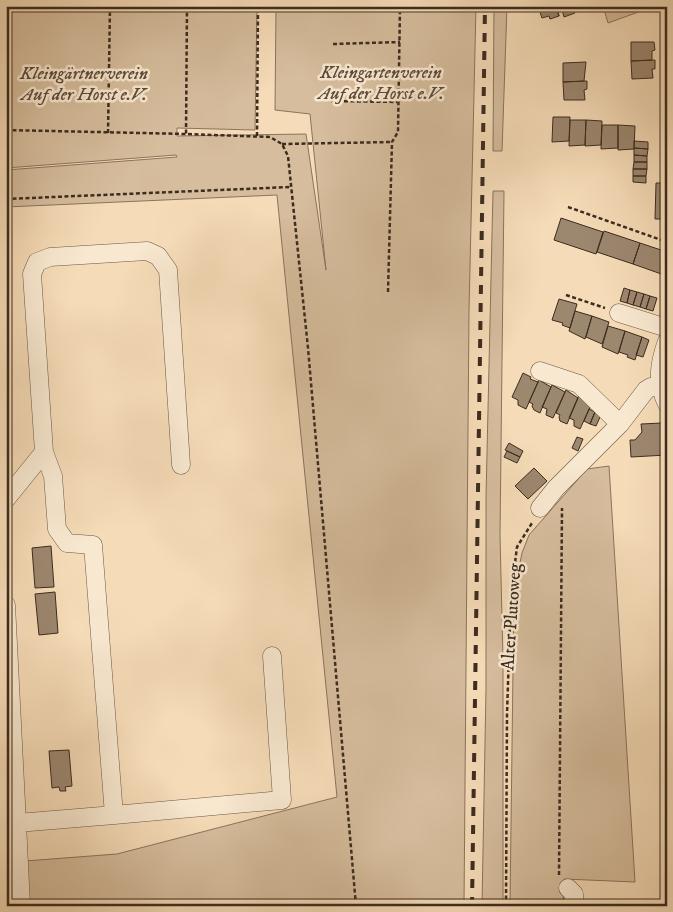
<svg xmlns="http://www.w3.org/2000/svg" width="673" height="912" font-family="'IM FELL DW Pica',serif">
  <rect width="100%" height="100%" fill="#f5dbb7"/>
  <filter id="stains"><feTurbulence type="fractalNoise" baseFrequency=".004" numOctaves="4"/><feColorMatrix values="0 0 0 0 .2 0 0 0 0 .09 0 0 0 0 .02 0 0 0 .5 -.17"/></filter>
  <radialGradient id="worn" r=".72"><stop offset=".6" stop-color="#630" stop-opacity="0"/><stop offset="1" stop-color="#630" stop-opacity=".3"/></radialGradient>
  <path fill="#d6bd9d" stroke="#89745e" d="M6 6H257L255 130 177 128V136L306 134 326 270 310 114 275 110 276 6H476L469 310 464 906H6V760L12 862 117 854 337 797 277 195 6 207V170L177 157 176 155 6 168Z
    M494 6H507L502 151H493Z
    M603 6H655L608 23Z
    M493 191H504L500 535 503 660V906H482L486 689V497Z
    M609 466 635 882 564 879 563 906H510L514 591 522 553 529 535 587 469Z"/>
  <path fill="#9c876f" stroke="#3c2c20" d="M538 6H555L559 16 550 19 549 16 542 18Z
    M555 6H573L575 13 564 17 562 10 558 11 559 16Z
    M631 42H654L655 50 652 51V60L631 61Z
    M655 60V69H652L653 78 632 79 631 61Z
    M586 62 584 81 563 82V63Z
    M587 81V89L584 90 585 100H564L563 82Z
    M553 117H570L569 141 552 142Z
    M570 120H586L585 145 569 146Z
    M586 120 602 121 601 145 585 146Z
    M602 125H618V148L601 149Z
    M618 125 635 126 634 149 618 150Z
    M634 141 648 142V149L634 148Z
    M634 148 648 149 647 156 634 155Z
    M634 155 647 156V162H634Z
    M634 162H647V169H633Z
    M633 169H647L646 176H633Z
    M633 176H646V183L633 182Z
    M656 183H667V219H655Z
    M561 218 603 232 596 254 554 240Z
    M604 231 640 243 633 264 597 252Z
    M640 243 667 252V276L633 264Z
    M624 288 630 290 627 303 620 301Z
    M630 290 637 292 633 305 627 303Z
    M637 292 644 294 640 307 633 305Z
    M644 294 650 296 646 309 640 307Z
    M650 296 657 298 653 311 646 309Z
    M559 299 577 304 570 328 562 325 563 323 552 320Z
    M575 311 592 316 585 339 569 331Z
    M592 316 609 322 602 344 586 337Z
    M608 326 625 331 618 354 602 347Z
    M625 331 642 337 635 360 627 357 628 355 619 352Z
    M642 337 649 340 643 357 636 355Z
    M523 373 531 377 530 379 538 382 526 409 518 405V400L512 397Z
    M539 380 551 387 540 413 534 410 532 406 533 404 529 402Z
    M552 385 565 392 553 418 546 415 547 409 542 407Z
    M566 390 578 398 567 424 560 421 559 417 560 415 556 413Z
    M579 395 592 403 580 429 574 426V420L569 418Z
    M589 409 595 412 590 424 584 421Z
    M595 412 601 415 596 426 590 424Z
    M662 423 663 429H666L667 455 631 457 630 440H635L642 432 641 424Z
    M577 437 583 439 578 451 572 448Z
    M509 443 523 451 520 457 505 450Z
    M507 451 520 457 517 463 504 457Z
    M534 468 547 481 528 499 515 486Z
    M51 546 54 587 35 588 32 548Z
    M55 592 58 633 39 635 35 594Z
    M69 750 72 786 65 787 66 791H60L59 787 52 788 49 751Z"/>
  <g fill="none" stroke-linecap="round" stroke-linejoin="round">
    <g stroke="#6a5846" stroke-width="19">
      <path id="minor" d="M619 313 667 328
        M667 341C659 364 656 381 667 404
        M540 371 579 384 620 424
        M6 499 44 452
        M540 508 556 488 620 424 646 390 651 387 660 386
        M6 605 17 823
        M114 815 282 800 272 656
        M568 888 574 894V906
        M21 906 17 823 114 815 93 545 67 543 57 529 53 476 44 452 32 274 37 262 50 257 147 251 158 256 168 270 181 465"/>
    </g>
    <path stroke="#3c2c20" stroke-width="2.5" stroke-dasharray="4 2.5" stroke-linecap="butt" d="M187 6 186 134 270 137 282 144 288 156 308 348 356 906
      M333 44 400 42
      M331 101 398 102
      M6 130 186 134
      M108 133 110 6
      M257 136 258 6
      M282 144 392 142
      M6 199 291 187
      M568 207 667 242
      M388 292 392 142 398 132 400 6
      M566 295 605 308
      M559 875 562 508
      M506 906 507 714 511 594 517 547 532 523"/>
    <use href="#minor" stroke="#f8e8d0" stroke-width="18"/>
    <path stroke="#3c2c20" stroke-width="4" stroke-dasharray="9 9" stroke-linecap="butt" d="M472 906 485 6"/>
  </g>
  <g text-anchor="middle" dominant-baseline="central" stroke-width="5" stroke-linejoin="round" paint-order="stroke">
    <g font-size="18" font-style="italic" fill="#5b4939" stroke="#f8e8d0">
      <text x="381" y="73">Kleingartenverein<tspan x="381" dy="21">Auf der Horst e.V.</tspan></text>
      <text x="84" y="74">Kleingärtnerverein<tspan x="84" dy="21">Auf der Horst e.V.</tspan></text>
    </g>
    <g font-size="18" fill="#3c2c20" stroke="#f8e8d0">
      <text transform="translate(512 617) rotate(-86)">Alter Plutoweg</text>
    </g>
  </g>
  <rect width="673" height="912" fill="none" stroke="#f5dbb7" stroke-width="25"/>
  <rect x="8" y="8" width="658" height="897" fill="none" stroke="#3c2c20" stroke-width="2.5"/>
  <rect x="12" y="12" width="648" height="887" fill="none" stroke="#3c2c20"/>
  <rect width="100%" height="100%" filter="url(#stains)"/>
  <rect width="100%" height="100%" fill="url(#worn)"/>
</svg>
